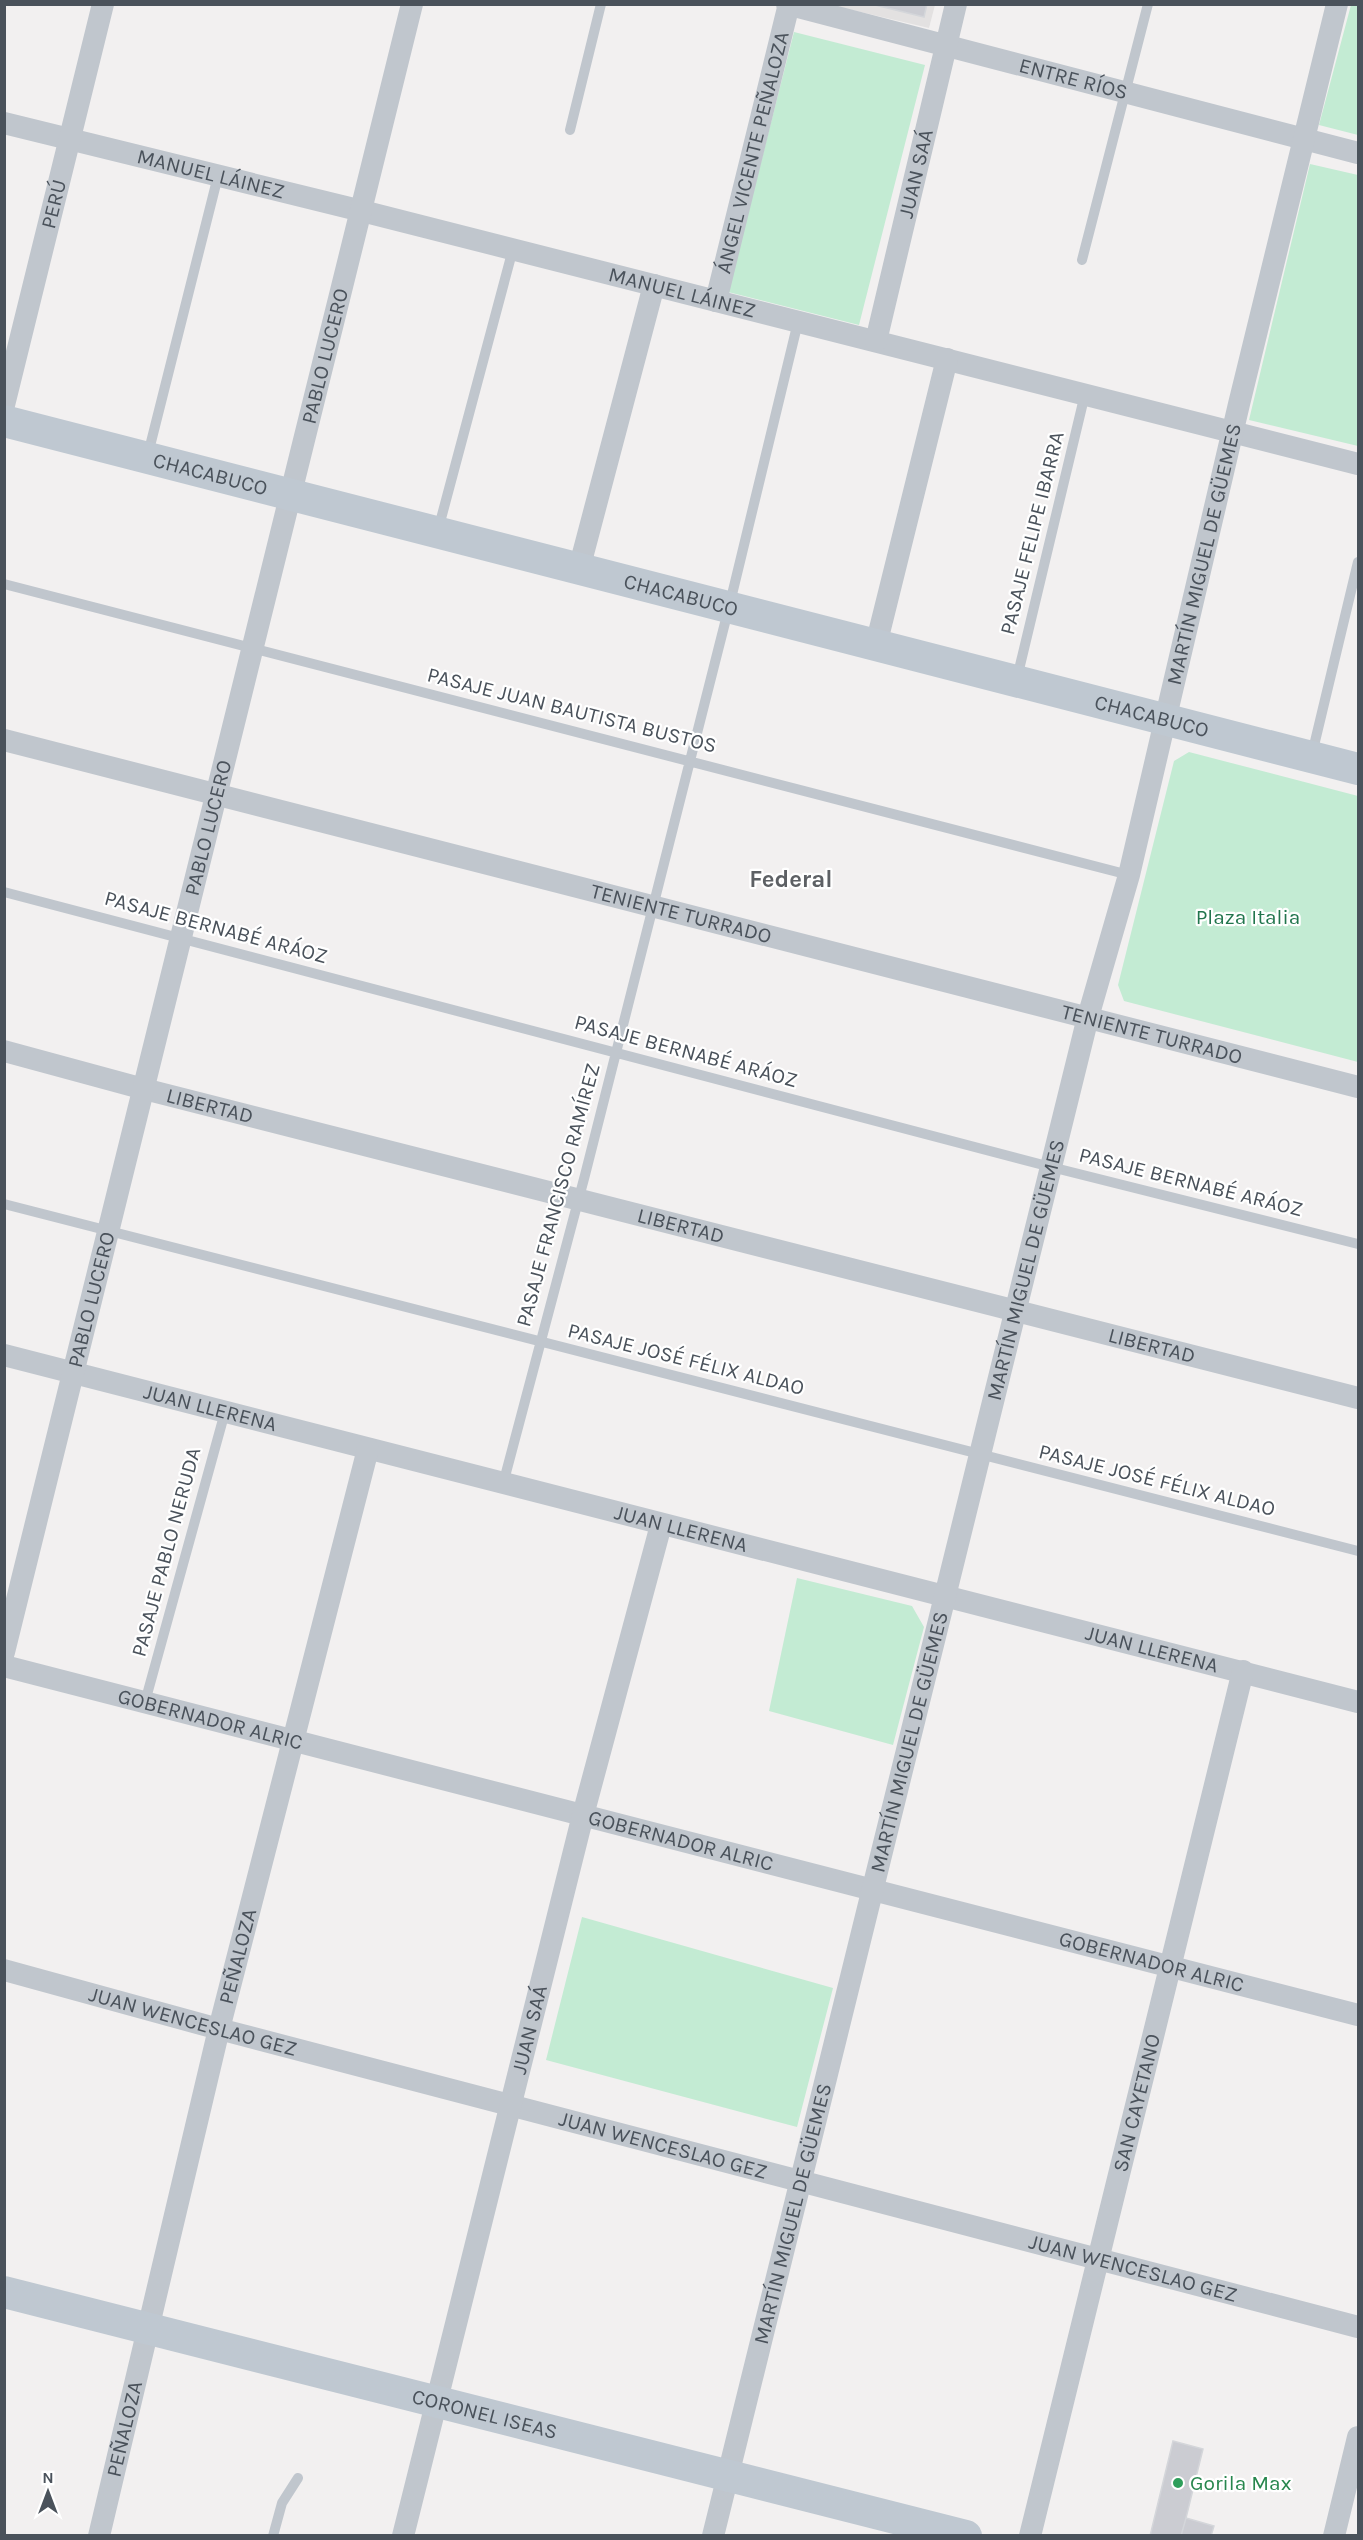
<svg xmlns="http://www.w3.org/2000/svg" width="1363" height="2540" font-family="Karla,sans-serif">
  <rect width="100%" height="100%" fill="#f2f0f0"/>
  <path fill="#e3e1e1" d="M831 5H935L929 28Z"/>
  <path fill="#c3ebd3" d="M1351 5H1358V135L1319 125Z
    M794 32 925 65 859 325 728 292Z
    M1310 164 1358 175V446L1249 420Z
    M1189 752 1358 796V1062L1124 1001 1118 985 1174 761Z
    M797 1578 912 1606 924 1627 893 1745 769 1711Z
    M582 1917 833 1988 797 2127 546 2060Z"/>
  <path fill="#cbccd2" stroke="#d4d6da" stroke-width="1.5" d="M871 4H927L924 17Z
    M1173 2441 1203 2449 1186 2518 1181 2536H1150Z
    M1186 2518 1214 2526 1211 2536H1181Z"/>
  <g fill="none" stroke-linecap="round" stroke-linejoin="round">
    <path stroke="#c0c6cd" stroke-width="10" d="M570 130 601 4
      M1082 260 1148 4
      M148 454 218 176
      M438 530 513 249
      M4 584 1129 875
      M1017 678 1085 394
      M1312 754 1358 562
      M4 892 1051 1167 1358 1244
      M4 1204 1358 1551
      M503 1484 585 1175 729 607 798 322
      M145 1702 225 1412
      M273 2536 282 2503 298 2478"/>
    <g stroke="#c0c6cd" stroke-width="22">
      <path id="s1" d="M787 4 1358 153"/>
      <path id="s2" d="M4 123 362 211 1358 464"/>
      <path id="s3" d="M716 301 789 4"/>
      <path id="s4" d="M876 341 956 4"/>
      <path id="s5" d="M4 405 103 4"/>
      <path d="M579 569 654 285"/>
      <path d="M876 645 947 359"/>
      <path id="s6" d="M4 740 1358 1087"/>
      <path id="s7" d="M4 1051 144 1089 1358 1398"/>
      <path id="s8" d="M4 1355 1358 1702"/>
      <path id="s9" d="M4 1652 412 4"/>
      <path id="s10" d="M4 1666 1358 2015"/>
      <path id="s11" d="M4 1970 219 2029 1358 2327"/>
      <path id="s12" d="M99 2536 219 2029 368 1449"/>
      <path id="s13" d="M403 2536 583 1815 661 1525"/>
      <path id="s14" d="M713 2536 1088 1017 1129 875 1239 404 1337 4"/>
      <path id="s15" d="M1030 2536 1243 1671"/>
      <path d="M1334 2536 1358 2437"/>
    </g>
    <g stroke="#bfc8d1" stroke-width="32">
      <path id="s16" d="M4 421 1358 769"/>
      <path id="s17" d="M4 2292 966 2536"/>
    </g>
  </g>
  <circle fill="#2e9e5b" stroke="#fff" stroke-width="2" cx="1178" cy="2483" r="6"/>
  <g text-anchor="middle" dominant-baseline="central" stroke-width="4.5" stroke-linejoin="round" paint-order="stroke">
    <g font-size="21" fill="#4a525b" stroke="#fff">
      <text stroke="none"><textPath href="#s1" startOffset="296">ENTRE RÍOS</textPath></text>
      <text stroke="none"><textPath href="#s3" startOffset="153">ÁNGEL VICENTE PEÑALOZA</textPath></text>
      <text stroke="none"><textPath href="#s4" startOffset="172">JUAN SAÁ</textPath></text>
      <text stroke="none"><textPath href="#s2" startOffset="213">MANUEL LÁINEZ</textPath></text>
      <text stroke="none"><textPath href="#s5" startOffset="207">PERÚ</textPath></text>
      <text stroke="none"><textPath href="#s2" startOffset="699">MANUEL LÁINEZ</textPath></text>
      <text stroke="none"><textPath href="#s9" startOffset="1335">PABLO LUCERO</textPath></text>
      <text stroke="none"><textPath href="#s16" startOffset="213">CHACABUCO</textPath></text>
      <text transform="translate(1032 533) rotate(-76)">PASAJE FELIPE IBARRA</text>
      <text stroke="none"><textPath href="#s14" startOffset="2042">MARTÍN MIGUEL DE GÜEMES</textPath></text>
      <text stroke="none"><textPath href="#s16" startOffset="699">CHACABUCO</textPath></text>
      <text transform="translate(572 710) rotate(14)">PASAJE JUAN BAUTISTA BUSTOS</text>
      <text stroke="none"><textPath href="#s16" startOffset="1185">CHACABUCO</textPath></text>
      <text stroke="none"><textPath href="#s9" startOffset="849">PABLO LUCERO</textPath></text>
      <text stroke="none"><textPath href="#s6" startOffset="699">TENIENTE TURRADO</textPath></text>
      <text transform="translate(216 927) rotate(15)">PASAJE BERNABÉ ARÁOZ</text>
      <text stroke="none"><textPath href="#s6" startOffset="1185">TENIENTE TURRADO</textPath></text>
      <text transform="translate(686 1051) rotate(15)">PASAJE BERNABÉ ARÁOZ</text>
      <text stroke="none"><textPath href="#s7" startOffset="213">LIBERTAD</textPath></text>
      <text transform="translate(1191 1182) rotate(14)">PASAJE BERNABÉ ARÁOZ</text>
      <text transform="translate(558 1195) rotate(-75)">PASAJE FRANCISCO RAMÍREZ</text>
      <text stroke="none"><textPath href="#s7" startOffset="699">LIBERTAD</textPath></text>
      <text stroke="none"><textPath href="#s14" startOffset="1304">MARTÍN MIGUEL DE GÜEMES</textPath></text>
      <text stroke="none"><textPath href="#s9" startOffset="363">PABLO LUCERO</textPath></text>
      <text stroke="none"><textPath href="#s7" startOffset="1185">LIBERTAD</textPath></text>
      <text transform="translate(686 1359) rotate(14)">PASAJE JOSÉ FÉLIX ALDAO</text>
      <text stroke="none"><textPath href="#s8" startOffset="213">JUAN LLERENA</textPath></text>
      <text transform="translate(1157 1480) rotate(14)">PASAJE JOSÉ FÉLIX ALDAO</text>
      <text stroke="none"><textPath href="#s8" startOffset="699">JUAN LLERENA</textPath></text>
      <text transform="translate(166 1552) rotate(-75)">PASAJE PABLO NERUDA</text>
      <text stroke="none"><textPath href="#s8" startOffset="1185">JUAN LLERENA</textPath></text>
      <text stroke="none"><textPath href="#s10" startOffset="213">GOBERNADOR ALRIC</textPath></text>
      <text stroke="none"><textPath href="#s14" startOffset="818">MARTÍN MIGUEL DE GÜEMES</textPath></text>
      <text stroke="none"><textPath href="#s10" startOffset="699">GOBERNADOR ALRIC</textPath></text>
      <text stroke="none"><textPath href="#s12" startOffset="596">PEÑALOZA</textPath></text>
      <text stroke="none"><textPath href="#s10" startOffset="1185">GOBERNADOR ALRIC</textPath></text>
      <text stroke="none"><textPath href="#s11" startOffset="196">JUAN WENCESLAO GEZ</textPath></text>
      <text stroke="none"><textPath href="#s13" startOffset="522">JUAN SAÁ</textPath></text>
      <text stroke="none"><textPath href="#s15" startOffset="446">SAN CAYETANO</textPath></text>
      <text stroke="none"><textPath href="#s11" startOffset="682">JUAN WENCESLAO GEZ</textPath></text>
      <text stroke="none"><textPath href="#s14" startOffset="332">MARTÍN MIGUEL DE GÜEMES</textPath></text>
      <text stroke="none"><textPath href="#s11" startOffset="1168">JUAN WENCESLAO GEZ</textPath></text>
      <text stroke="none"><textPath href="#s17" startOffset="496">CORONEL ISEAS</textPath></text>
      <text stroke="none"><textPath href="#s12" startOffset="110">PEÑALOZA</textPath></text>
    </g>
    <g font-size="21" fill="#21754d" stroke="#fff">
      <text x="1248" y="917">Plaza Italia</text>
    </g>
    <g font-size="21" fill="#27864d" stroke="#fff" text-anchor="start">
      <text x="1190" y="2483">Gorila Max</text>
    </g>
    <g font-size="24" font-weight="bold" fill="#5d6064" stroke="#fff">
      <text x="791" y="879">Federal</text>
    </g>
  </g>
  <rect width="1363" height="2540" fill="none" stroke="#4a525b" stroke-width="12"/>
  <g transform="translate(48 2492)" stroke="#ffffff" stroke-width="4.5" paint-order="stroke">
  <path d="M0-4.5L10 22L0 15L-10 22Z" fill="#4a525b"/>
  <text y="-9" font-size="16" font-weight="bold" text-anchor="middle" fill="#4a525b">N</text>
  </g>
</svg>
